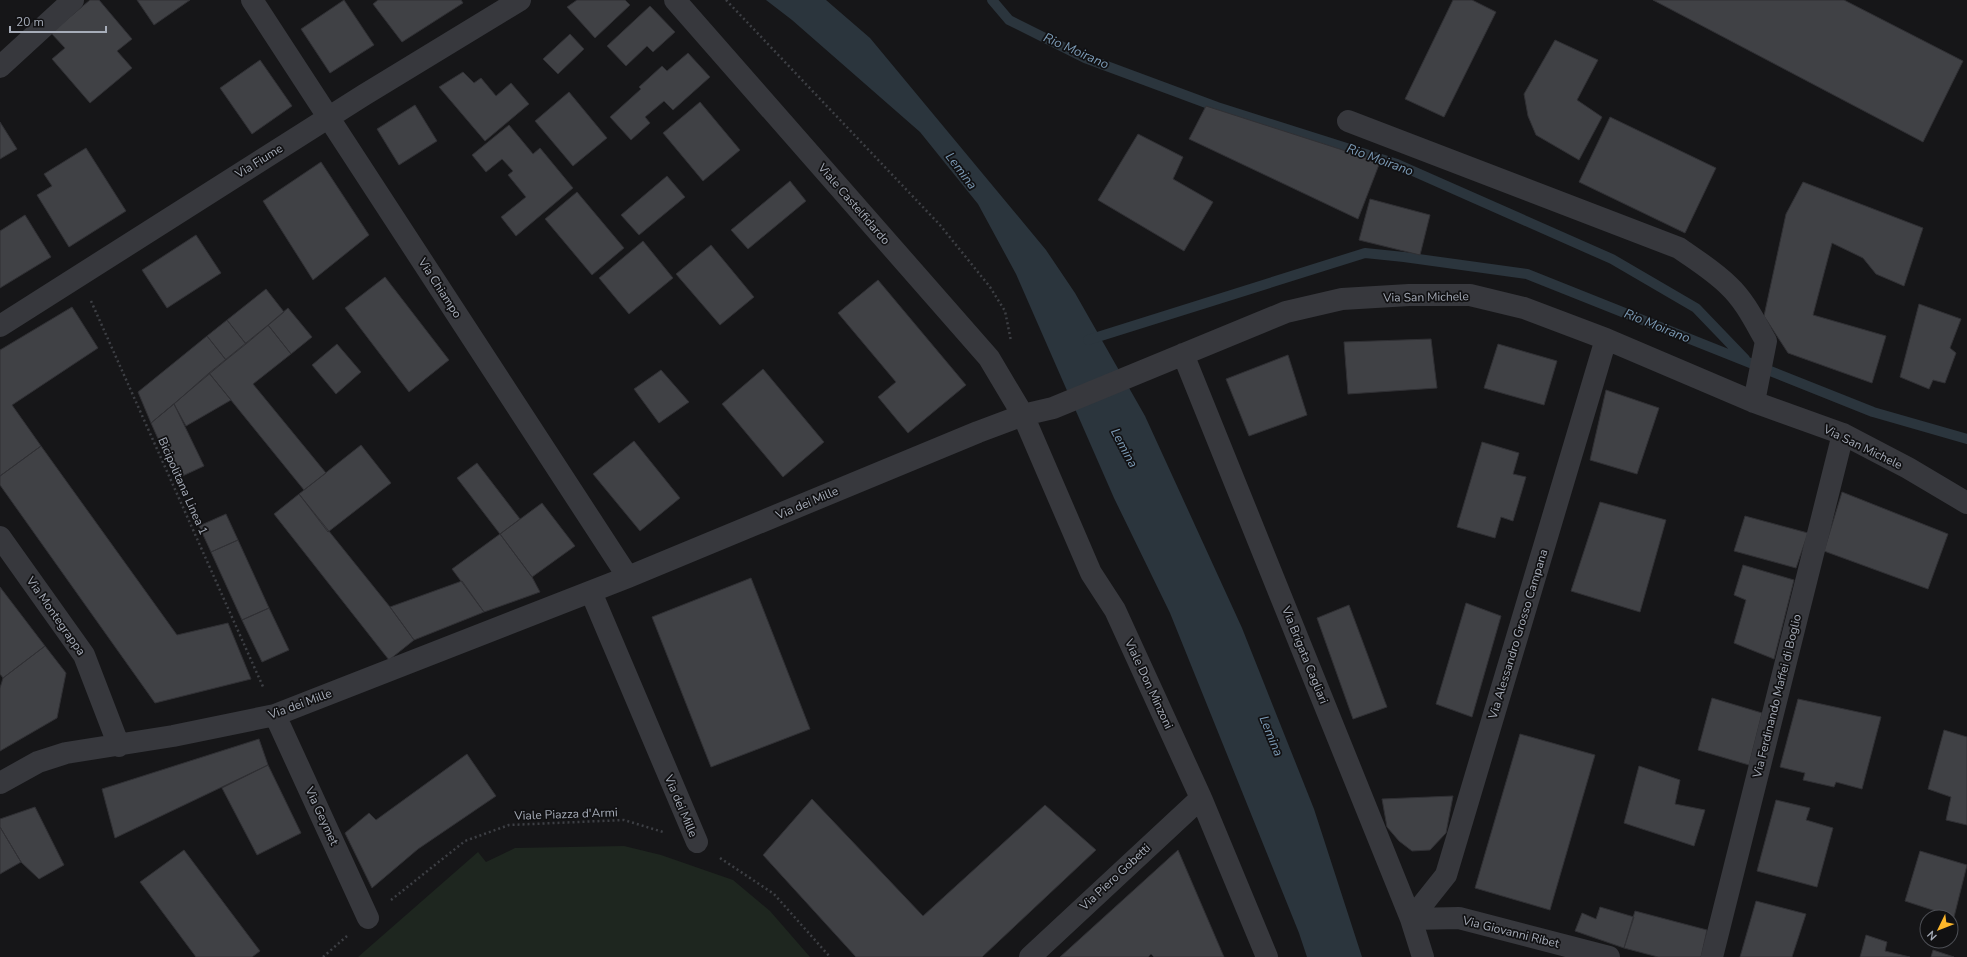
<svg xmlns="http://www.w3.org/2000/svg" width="1967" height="957" font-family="'Nunito Sans',sans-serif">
  <rect width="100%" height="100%" fill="#161618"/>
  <path fill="#1e261f" d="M624 846 661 855 733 880 770 911 810 957H358L478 852 486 862 515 848Z"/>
  <path fill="#2b353d" d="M766 0H826L870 38 1046 250 1075 293 1145 416 1242 628 1314 809 1362 957H1307L1299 933 1170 613 1114 498 1016 274 978 204 920 132 792 20Z"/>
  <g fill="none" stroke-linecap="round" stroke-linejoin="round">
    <path stroke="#2b353d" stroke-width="10" d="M992 0 1009 20 1085 58 1217 107 1397 164 1612 259 1696 308 1745 359
      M1088 340 1365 253 1404 257 1527 274 1873 412 1967 439"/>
  </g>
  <path fill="#404145" stroke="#303034" d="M90 0H99L132 39 117 51 132 68 90 103 52 59 65 48 51 33Z
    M137 0H190L154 25Z
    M344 0 374 45 330 73 301 29Z
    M378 0H461L463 3 402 42 373 4Z
    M577 0H625L630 5 595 38 567 7Z
    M1453 0H1472L1496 12 1444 117 1405 99Z
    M1653 0H1844L1963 61 1923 142Z
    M650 6 675 32 653 52 647 46 626 66 607 46Z
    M570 34 584 49 558 74 543 59Z
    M1555 40 1598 60 1577 100 1602 117 1579 160 1536 135 1528 116 1524 94Z
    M688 53 710 77 673 110 664 101 645 117 650 123 631 140 610 117 641 89 639 87 662 66 667 71Z
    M260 60 292 106 252 134 220 88Z
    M463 72 474 83 481 78 496 96 511 83 529 104 485 141 439 87Z
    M569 92 607 138 573 166 535 121Z
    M700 102 740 150 703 181 663 133Z
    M415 105 437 141 399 165 377 129Z
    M1206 106 1380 162 1358 219 1189 139Z
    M1610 117 1716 168 1685 233 1579 182Z
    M0 122 17 149 0 159Z
    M509 125 533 154 540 148 573 188 516 236 501 217 526 197 508 175 513 171 502 159 486 172 472 155Z
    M1138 134 1183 157 1173 179 1213 202 1184 251 1098 200Z
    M86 148 126 211 69 247 37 195 52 186 44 174Z
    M321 162 369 235 313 280 263 201Z
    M667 176 685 197 639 235 621 215Z
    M790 181 806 201 748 249 731 230Z
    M1803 182 1923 228 1904 286 1876 274 1863 258 1832 243 1813 315 1886 336 1872 383 1788 353 1764 316 1786 214Z
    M577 192 624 248 592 275 545 219Z
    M1370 199 1430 215 1420 255 1359 240Z
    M25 215 51 257 0 288V231Z
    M196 235 221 273 167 308 142 270Z
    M643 241 673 278 629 314 599 278Z
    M711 245 754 297 720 325 676 274Z
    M385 277 449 360 409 392 345 308Z
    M878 280 966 385 908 433 878 397 896 382 838 313Z
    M266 289 284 312 246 344 227 320Z
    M1919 304 1961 319 1950 348 1956 353 1945 383 1933 380 1929 389 1900 377Z
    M72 307 98 348 12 405 41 446 0 476V350Z
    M288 308 312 337 291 354 268 325Z
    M227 320 246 344 226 360 207 336Z
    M268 325 291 354 253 384 326 473 304 490 209 373Z
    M207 336 226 360 151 423 138 392Z
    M1431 339 1437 388 1348 394 1344 342Z
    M337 344 361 372 336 394 312 365Z
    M1498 344 1557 361 1544 405 1484 388Z
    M1288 355 1307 415 1249 436 1226 379Z
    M763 369 824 442 783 477 722 404Z
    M661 370 689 402 659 423 634 389Z
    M209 373 231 400 186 426 174 404Z
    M1606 390 1659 408 1637 474 1590 460Z
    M174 404 204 466 176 479 151 423Z
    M634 441 680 498 640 531 593 474Z
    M1482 442 1519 453 1513 474 1526 477 1513 521 1501 517 1495 538 1457 527Z
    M361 445 391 483 328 532 299 494Z
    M41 446 177 635 228 623 251 679 155 703 0 485V476Z
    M477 463 520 519 500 534 457 478Z
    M1842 492 1948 534 1928 589 1824 551Z
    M299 494 390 607 414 640 389 660 274 514Z
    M1600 502 1666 520 1640 612 1571 591Z
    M542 503 575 546 532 577 500 534Z
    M226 514 238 540 211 552 199 526Z
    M1745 516 1808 533 1796 568 1734 551Z
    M500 534 532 577 540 592 484 612 452 569Z
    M238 540 269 608 242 620 211 552Z
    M1743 565 1794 580 1774 659 1734 643 1746 600 1734 595Z
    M751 578 810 729 711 767 652 617Z
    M462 581 484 612 414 640 390 607Z
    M0 587 45 646 3 678 0 674Z
    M1466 603 1501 616 1472 717 1436 704Z
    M1349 605 1387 707 1353 719 1317 618Z
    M269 608 289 650 262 662 242 620Z
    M45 646 66 673 57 718 0 751V688L3 678Z
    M1712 698 1762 713 1749 765 1698 750Z
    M1798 699 1881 717 1862 789 1836 782 1834 787 1803 780 1805 773 1780 767Z
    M1944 730 1967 737V825L1946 820 1951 797 1928 789Z
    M1520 734 1595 755 1550 910 1475 888Z
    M259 739 268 765 115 838 102 789Z
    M467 754 496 796 418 849 372 888 345 833 369 813 376 820Z
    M268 765 301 833 257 855 222 788Z
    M1639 766 1680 780 1675 804 1705 810 1694 846 1624 823Z
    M1453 796 1446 833 1430 850 1412 851 1399 841 1387 827 1382 799Z
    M812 799 923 916 1045 805 1096 850 982 957H856L763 855Z
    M1776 800 1810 808 1806 820 1833 828 1817 887 1757 871Z
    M35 807 64 865 39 879 21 862 0 827V819Z
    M0 827 21 862 0 874Z
    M184 850 260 951 252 957H196L140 882Z
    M1178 850 1224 957H1154L1151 954 1148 957H1060Z
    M1920 851 1967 865 1954 917 1905 901Z
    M1756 901 1806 914 1792 957H1740Z
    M1600 907 1634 917 1624 948 1575 931 1582 913 1596 919Z
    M1635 911 1707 930 1701 957H1658L1624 948Z
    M1866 935 1887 942 1885 951 1910 957H1860Z
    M1933 950 1954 957H1931Z"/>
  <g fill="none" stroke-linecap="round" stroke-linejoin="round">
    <path stroke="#3d3f44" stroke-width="2.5" stroke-dasharray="2 3" stroke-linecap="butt" d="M726 0 940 225 990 287 1005 311 1011 341
      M91 301 264 689
      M720 858 774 894 830 957
      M391 900 465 841 509 825 624 820 663 832
      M323 957 347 936"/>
    <path stroke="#37383d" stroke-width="22" d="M252 0 628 577
      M675 0 989 358 1023 415 1091 573 1115 610 1201 798 1267 957
      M0 67 73 0
      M1348 121 1679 248C1696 260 1714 271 1729 286 1745 301 1755 322 1766 341L1754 402
      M0 326 364 95 520 0
      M1183 354 1411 919 1423 957
      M0 537 84 655 119 746
      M591 592 697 842
      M275 715 368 918
      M0 783 38 762 66 753 173 736 275 715 628 577 978 432 1023 415 1053 408 1286 312 1342 299 1409 295H1470L1524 308 1606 339 1754 402 1843 434 1908 468 1967 503
      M1411 919 1446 875 1606 339
      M1411 919 1459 918 1609 957
      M1030 957 1201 798
      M1712 957 1843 434"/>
  </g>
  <g text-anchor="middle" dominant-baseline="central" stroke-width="3.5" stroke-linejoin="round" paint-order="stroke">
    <g font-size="12" fill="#a7adb9" stroke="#111113">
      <text transform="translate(259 161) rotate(-32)">Via Fiume</text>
      <text transform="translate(854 204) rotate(49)">Viale Castelfidardo</text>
      <text transform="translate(440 288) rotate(57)">Via Chiampo</text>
      <text transform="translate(1426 297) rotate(-1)">Via San Michele</text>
      <text transform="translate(1863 447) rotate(26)">Via San Michele</text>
      <text transform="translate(183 486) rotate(66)">Bicipolitana Linea 1</text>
      <text transform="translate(807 503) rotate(-23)">Via dei Mille</text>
      <text transform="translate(56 616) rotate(55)">Via Montegrappa</text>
      <text transform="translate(1518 634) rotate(-73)">Via Alessandro Grosso Campana</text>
      <text transform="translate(1305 655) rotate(68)">Via Brigata Cagliari</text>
      <text transform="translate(1149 684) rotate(65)">Viale Don Minzoni</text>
      <text transform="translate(1777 696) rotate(-76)">Via Ferdinando Maffei di Boglio</text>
      <text transform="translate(300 704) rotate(-20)">Via dei Mille</text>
      <text transform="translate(681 806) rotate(67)">Via dei Mille</text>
      <text transform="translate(566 814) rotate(-2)">Viale Piazza d'Armi</text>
      <text transform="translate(322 816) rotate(65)">Via Geymet</text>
      <text transform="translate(1115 877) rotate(-43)">Via Piero Gobetti</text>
      <text transform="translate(1511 932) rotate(14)">Via Giovanni Ribet</text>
    </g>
    <g font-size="13" font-style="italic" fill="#7c9bb6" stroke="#111113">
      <text transform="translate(1076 51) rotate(24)">Rio Moirano</text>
      <text transform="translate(1380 160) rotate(20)">Rio Moirano</text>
      <text transform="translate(961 171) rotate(53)">Lemina</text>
      <text transform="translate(1657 326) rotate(22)">Rio Moirano</text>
      <text transform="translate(1124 448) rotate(62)">Lemina</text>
      <text transform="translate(1271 736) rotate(68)">Lemina</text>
    </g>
  </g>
  <g transform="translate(1939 929) rotate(227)"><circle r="19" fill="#111113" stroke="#4d4f55"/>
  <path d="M0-3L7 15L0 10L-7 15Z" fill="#fcb62a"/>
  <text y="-6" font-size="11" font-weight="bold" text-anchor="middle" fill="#a7adb9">N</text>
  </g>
  <path d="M10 26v6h96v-6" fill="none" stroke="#a7adb9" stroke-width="2"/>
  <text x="16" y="26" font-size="12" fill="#a7adb9" stroke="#111113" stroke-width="3" paint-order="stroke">20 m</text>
</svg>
